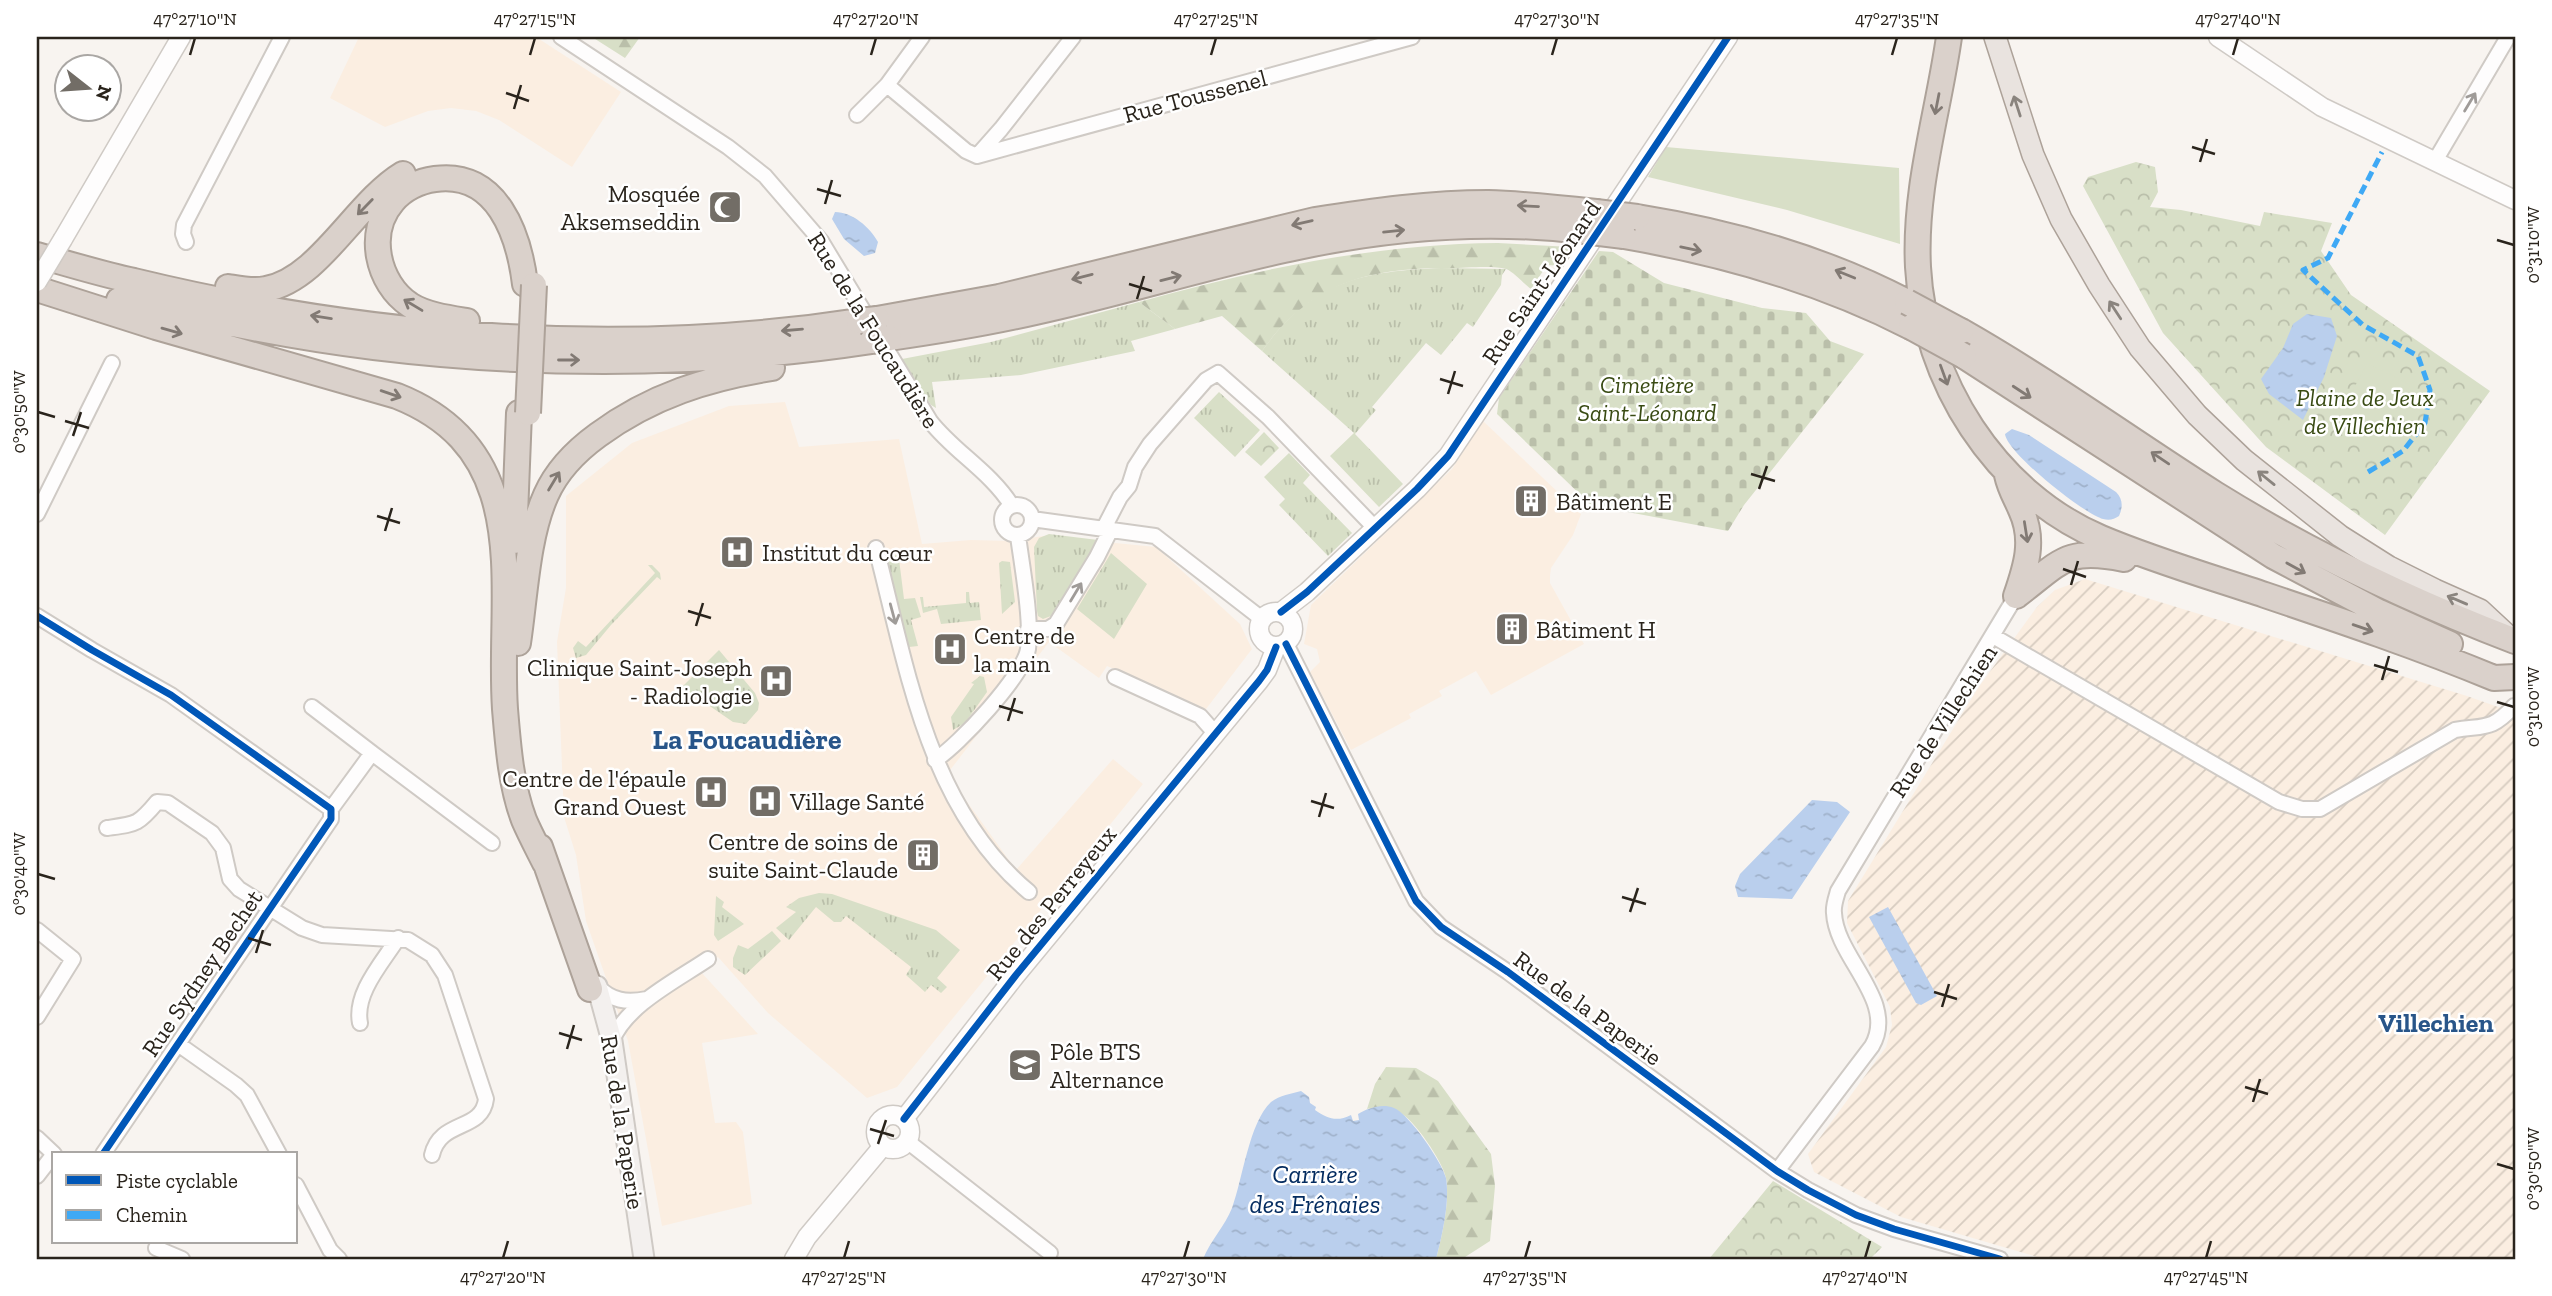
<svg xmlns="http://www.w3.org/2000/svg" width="2552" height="1296" font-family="'Zilla Slab',serif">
  <defs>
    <pattern id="industrial-furrows" width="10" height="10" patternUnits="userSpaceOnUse" patternTransform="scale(1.75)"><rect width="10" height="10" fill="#fbeee1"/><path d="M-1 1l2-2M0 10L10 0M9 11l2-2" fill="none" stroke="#d7ccc0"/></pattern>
    <pattern id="grass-tufts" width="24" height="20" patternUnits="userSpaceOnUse" patternTransform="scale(1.75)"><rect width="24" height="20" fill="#d8dfc7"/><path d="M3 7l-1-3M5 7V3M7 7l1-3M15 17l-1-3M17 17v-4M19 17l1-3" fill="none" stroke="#babfaa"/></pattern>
    <pattern id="forest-firs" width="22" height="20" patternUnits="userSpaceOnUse" patternTransform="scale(1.75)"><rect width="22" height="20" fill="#d8dfc7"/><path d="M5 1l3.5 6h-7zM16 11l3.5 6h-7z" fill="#babfaa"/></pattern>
    <pattern id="cemetery-stones" width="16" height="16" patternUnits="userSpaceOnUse" patternTransform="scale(1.75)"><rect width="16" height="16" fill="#d8dfc7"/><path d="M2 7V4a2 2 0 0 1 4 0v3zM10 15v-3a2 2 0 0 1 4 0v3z" fill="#babfaa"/></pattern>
    <pattern id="park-crowns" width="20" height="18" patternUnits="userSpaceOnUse" patternTransform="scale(1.75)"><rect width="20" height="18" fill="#d8dfc7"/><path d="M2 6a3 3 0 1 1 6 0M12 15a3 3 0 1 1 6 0" fill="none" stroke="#babfaa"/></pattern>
    <pattern id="water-ripples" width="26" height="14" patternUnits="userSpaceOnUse" patternTransform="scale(1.75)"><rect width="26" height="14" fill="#bacfed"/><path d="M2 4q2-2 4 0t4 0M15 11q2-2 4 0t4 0" fill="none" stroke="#a0b2cb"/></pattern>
  </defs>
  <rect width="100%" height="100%" fill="#f8f4f0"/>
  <path fill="#fbeee1" d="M359 37H536L621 92 572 167 499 120 476 111 451 108 428 111 385 127 330 98Z
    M785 402 799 447 899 439 922 544 971 540 1011 541 1043 536 1156 547 1240 624 1252 649 1206 709 1107 666 1099 678 1049 642 947 774 1016 870 1113 759 1143 784 897 1087 867 1098 768 1013 718 957 700 971 758 1034 702 1043 715 1123 736 1122 743 1132 752 1204 662 1226 628 1041 586 921 576 855 564 817 557 642 566 588V496L632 443 729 406Z
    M1483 421 1581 514 1573 535 1551 568 1550 576V583L1584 644 1491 695 1476 671 1439 691 1442 696 1409 714 1411 718 1351 750 1310 672 1320 662 1317 649 1304 644 1311 605 1452 469Z"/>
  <path fill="url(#industrial-furrows)" d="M2085 579 2467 696 2515 713V1259H2044L1901 1217 1814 1172 1808 1154 1886 1047 1892 1025 1890 1007 1847 923 1848 901 1978 688 2037 607 2055 590Z"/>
  <path fill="url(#grass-tufts)" d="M1441 268 1506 269 1502 275 1501 285 1473 327 1467 323 1441 355 1426 343 1372 407 1376 410 1355 434 1403 484 1379 507 1330 456 1354 433 1262 351C1311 282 1361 271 1441 268Z
    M1139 302 1175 329 1131 341 1135 351 1021 375 932 382 936 408 931 405 902 359 991 342Z
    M1219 392 1260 430 1235 457 1194 418Z
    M1289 453 1310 475 1303 483 1352 533 1328 556 1279 505 1285 499 1264 477Z
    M1049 534 1098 540 1097 551 1092 552 1088 556 1051 616 1043 619 1038 616 1037 611 1034 547 1039 538Z
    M909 552 910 557 899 559 904 599 915 598 921 617 911 620 918 646 909 647 884 558Z
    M1111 553 1147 584 1114 639 1077 609Z
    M1002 561 1010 562 1015 602 1002 614 999 563Z
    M648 565H652L660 573 661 580 657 577 611 625 586 655 576 658 573 648 578 641 586 647 655 573Z
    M966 592H969L970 603 979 602 981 620 941 624 937 609 923 613 920 597H923L924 607 966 603Z
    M719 650 755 693 759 703 758 710 746 724 733 722 682 687Z
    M980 676 984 677 987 692 965 723 953 730 951 717 974 684 971 683Z
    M819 893 832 894 936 930 960 950 937 978 947 987 941 993 931 985 925 992 906 975 911 967 846 916 841 922H834L816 907 789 940 776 928 796 912 786 907 799 898Z
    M716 896 724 902 722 907 744 924 718 941 714 935Z
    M772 931 781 941 745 975 733 967V958L738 945 748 949Z"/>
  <path fill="url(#forest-firs)" d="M592 37H640L625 58Z
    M1498 243 1571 247 1574 250 1563 266 1547 265 1531 289C1524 284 1514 272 1506 269 1493 265 1465 268 1451 268 1370 268 1312 281 1262 351L1222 316 1175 329 1139 302C1258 269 1375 244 1498 243Z
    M1386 1067 1416 1068 1438 1081 1491 1154 1495 1186 1490 1241 1462 1259H1436C1442 1236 1450 1202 1446 1178 1443 1162 1414 1119 1399 1112 1391 1107 1377 1106 1367 1109L1375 1084Z"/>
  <path fill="url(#cemetery-stones)" d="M1599 251 1613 252 1664 283 1762 308 1806 313 1830 341 1864 354 1744 505 1728 531 1591 505 1497 414 1499 398Z"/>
  <path fill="url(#park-crowns)" d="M2136 162 2155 167 2158 192 2150 207 2181 210 2260 226 2264 212 2332 223 2321 251 2351 295 2490 391 2385 535 2266 447 2163 333 2083 186 2088 177Z
    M1264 432 1279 448 1261 466 1245 452Z
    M1773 1181 1882 1247 1870 1259H1709Z"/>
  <path fill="#d8dfc7" d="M1666 147 1899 168 1900 244 1787 210 1648 177Z
    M2367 363 2410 385 2381 441 2338 419Z"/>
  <path fill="url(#water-ripples)" d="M835 212C852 212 870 227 878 242L875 253 864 256 844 239 832 219Z
    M2307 314 2331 318 2337 336 2324 377 2303 420 2269 394 2261 379 2283 348 2293 324Z
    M2012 429 2029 435 2116 492C2123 499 2123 507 2119 516 2114 519 2110 521 2103 519 2084 514 2007 453 2005 434Z
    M1812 800 1837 802 1850 812 1792 899 1738 897 1735 886 1740 874Z
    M1888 907 1937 996 1921 1005 1916 1003 1869 917Z
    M1301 1091 1309 1097 1310 1103 1316 1107 1315 1110C1328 1119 1337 1122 1351 1115L1353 1121 1359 1120 1358 1114C1368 1108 1382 1103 1394 1108 1409 1114 1442 1162 1446 1178 1450 1202 1442 1236 1436 1259H1203C1210 1241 1225 1226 1232 1208 1243 1178 1249 1123 1271 1102 1280 1095 1291 1094 1301 1091Z"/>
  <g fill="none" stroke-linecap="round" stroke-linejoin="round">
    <g stroke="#cfcac5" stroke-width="18">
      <path id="minor" d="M561 37 728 147 765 176 821 241 930 421C954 452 990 471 1012 506
        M887 85 966 151 977 156
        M857 115 887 85 922 37
        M978 155 1001 129 1073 37
        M977 156 1412 37
        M2435 161 2508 37
        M186 242 183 234 184 225 282 37
        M1002 520a15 15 0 1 1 30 0a15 15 0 1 1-30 0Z
        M37 514 112 363
        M1032 519 1155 536 1262 619
        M1104 528 1120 497 1129 486 1135 467 1150 444 1206 380 1218 373 1268 417 1375 528
        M876 548C907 668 928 808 1029 892
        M37 616 92 650 171 695 331 809V819L103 1154
        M1028 629H1048L1056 624 1097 557 1111 529
        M1993 636 2279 802 2302 809H2320L2455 730C2485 725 2491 731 2514 706
        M1286 644 1416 901 1441 927 1508 972 1777 1171 1808 1190 1856 1215 1894 1229 2000 1259
        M1115 677 1200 716 1215 733
        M312 707 372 753 331 809
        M372 753 492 843
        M935 760C958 746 1024 675 1028 649 1032 620 1022 566 1018 536
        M107 828C136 824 138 825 157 802L168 803 212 833 223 848 230 879 239 889 302 928 322 935 408 940 432 955 445 975 486 1099C482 1132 440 1119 432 1155
        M37 930 73 959 37 1017
        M597 986C612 1001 626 1003 647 999
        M360 1023C354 993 383 962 398 938
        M612 1041C625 1006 677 980 708 959
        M178 1044 236 1085 247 1095 279 1154
        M37 1138 54 1154
        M907 1141 1050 1253
        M1777 1171 1872 1046C1898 1001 1836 958 1834 913 1833 906 1836 898 1838 891L2016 596
        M37 1176 54 1154
        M296 1185 330 1250 339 1259
        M156 1248 182 1259"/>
    </g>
    <g stroke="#cfcac5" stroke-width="21">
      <path id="tertiary" d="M2218 37 2322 107 2515 200
        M63 239 181 37
        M1259 629a17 17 0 1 1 34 0a17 17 0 1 1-34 0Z
        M1281 612 1307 592 1417 489 1448 456 1728 37
        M876 1132a17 17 0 1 1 34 0a17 17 0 1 1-34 0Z
        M904 1119 1016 975 1259 681 1267 670 1276 647
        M794 1259 807 1237 883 1146"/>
    </g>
    <g stroke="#cfcac5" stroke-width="23">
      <path id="secondary" d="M597 986 612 1041 644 1259"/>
    </g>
    <g stroke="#ada299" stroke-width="24">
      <path id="primary" d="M1995 37 2033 155 2061 219 2099 285 2140 348 2197 415 2244 460 2340 536 2389 567 2435 590 2480 610 2508 636"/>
    </g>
    <g stroke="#ada299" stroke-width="28">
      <path id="motorway" d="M1949 37C1938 114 1914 188 1918 267 1924 380 1995 493 2101 538 2153 560 2211 577 2265 595 2342 621 2419 647 2494 678L2515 677
        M1637 217C1730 232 1823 258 1907 302
        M1624 236C1723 253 1821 281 1911 327
        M37 255C69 264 101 274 134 281 369 338 619 358 859 321
        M228 287C240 289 254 292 266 289 320 279 355 203 403 174
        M37 289 156 327 397 396C538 452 497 591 505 709 508 745 511 786 524 820 530 834 538 849 545 863
        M119 300C203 318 288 337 374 347 539 367 708 366 872 341
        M877 319 999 297 1315 220C1372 211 1430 203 1488 203 1524 204 1560 208 1596 212
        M467 321C448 318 426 315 410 305 377 283 366 232 393 201 403 189 419 181 435 179 497 170 519 235 525 284
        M1961 331C2049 381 2130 440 2215 494 2310 553 2411 601 2515 641
        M889 338C938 331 987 323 1035 312 1123 293 1210 265 1298 247 1391 227 1489 220 1583 231
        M1964 356 2273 556 2379 612 2450 644
        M2007 475C2010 489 2016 498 2021 510 2035 540 2026 567 2016 596
        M514 541 519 413
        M2016 596C2061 562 2065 547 2124 559
        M518 643C525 597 527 537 546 495 557 470 576 451 598 435 651 396 708 378 772 368
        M540 847 590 989"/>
    </g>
    <use href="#minor" stroke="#fefdfd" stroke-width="14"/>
    <use href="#tertiary" stroke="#fefdfd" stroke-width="18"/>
    <use href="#secondary" stroke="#f3f0ee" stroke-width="19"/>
    <use href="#primary" stroke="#e9e3df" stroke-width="21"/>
    <use href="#motorway" stroke="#dad1cb" stroke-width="24"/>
    <g stroke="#cfcac5" stroke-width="21" stroke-linecap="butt">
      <path id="tertiary-bridge" d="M37 282 63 239"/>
    </g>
    <g stroke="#ada299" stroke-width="28" stroke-linecap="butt">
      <path id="motorway-bridge" d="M1596 212 1637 217
        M1583 231 1624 236
        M1907 302 1961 331
        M859 321 877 319
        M1911 327 1964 356
        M872 341 889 338
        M528 413 534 285"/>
    </g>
    <use href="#tertiary-bridge" stroke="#fefdfd" stroke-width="18"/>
    <use href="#motorway-bridge" stroke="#dad1cb" stroke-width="24"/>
    <path stroke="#3fa9f5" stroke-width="5" stroke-dasharray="10 5" stroke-linecap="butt" d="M2368 472 2403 451 2425 423 2430 390 2418 356 2363 325 2303 270 2328 258 2382 152"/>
    <g stroke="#fff" stroke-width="11">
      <path id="cycleway" d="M1281 612 1307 592 1417 489 1448 456 1728 37
        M37 616 92 650 171 695 331 809V819L103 1154
        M1286 644 1416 901 1441 927 1508 972 1777 1171 1808 1190 1856 1215 1894 1229 2000 1259
        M904 1119 1016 975 1259 681 1267 670 1276 647"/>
    </g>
    <use href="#cycleway" stroke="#0057b8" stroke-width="7"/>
  </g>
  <defs><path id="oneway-shaft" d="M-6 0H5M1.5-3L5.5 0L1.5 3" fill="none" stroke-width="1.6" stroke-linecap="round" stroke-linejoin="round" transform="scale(1.75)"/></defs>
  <g stroke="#9f9b98">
    <use href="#oneway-shaft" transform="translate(2470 102) rotate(-59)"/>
    <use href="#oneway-shaft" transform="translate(1076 592) rotate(-59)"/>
    <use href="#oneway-shaft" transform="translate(893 614) rotate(75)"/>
  </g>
  <g stroke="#827a74">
    <use href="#oneway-shaft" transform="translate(1937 104) rotate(101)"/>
    <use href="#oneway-shaft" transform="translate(1528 206) rotate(-177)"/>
    <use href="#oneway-shaft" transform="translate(365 207) rotate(134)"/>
    <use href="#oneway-shaft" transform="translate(1302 223) rotate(167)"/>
    <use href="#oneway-shaft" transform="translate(1394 231) rotate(-6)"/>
    <use href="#oneway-shaft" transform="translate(1691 249) rotate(12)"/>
    <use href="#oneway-shaft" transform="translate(1845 274) rotate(-158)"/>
    <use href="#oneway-shaft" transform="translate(1082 277) rotate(166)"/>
    <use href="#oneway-shaft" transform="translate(1171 278) rotate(-14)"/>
    <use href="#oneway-shaft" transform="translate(413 305) rotate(-149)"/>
    <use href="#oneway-shaft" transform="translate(321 317) rotate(-171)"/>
    <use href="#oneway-shaft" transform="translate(792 330) rotate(175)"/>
    <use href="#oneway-shaft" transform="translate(172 331) rotate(16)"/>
    <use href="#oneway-shaft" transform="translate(569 360)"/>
    <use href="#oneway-shaft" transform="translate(1944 375) rotate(70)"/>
    <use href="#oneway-shaft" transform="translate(2022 392) rotate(33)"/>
    <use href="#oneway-shaft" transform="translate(391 394) rotate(19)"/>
    <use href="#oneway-shaft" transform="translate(2160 458) rotate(-146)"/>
    <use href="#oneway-shaft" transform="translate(554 481) rotate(-59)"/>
    <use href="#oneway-shaft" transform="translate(2026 532) rotate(81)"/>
    <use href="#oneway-shaft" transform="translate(2296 568) rotate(29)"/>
    <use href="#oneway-shaft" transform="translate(2363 628) rotate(19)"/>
  </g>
  <g stroke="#8a847e">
    <use href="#oneway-shaft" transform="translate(2017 106) rotate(-108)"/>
    <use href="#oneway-shaft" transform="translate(2115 310) rotate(-123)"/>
    <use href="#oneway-shaft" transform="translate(2266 478) rotate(-141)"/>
    <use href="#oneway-shaft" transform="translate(2457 600) rotate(-157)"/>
  </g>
  <path fill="none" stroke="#2a241c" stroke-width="2.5" d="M190 55 195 38M530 55 535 38M871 55 876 38M1211 55 1216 38M1552 55 1557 38M1892 55 1897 38M2233 55 2238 38M506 93 529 101M514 109 521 85M2192 147 2215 154M2200 162 2207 139M817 189 841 196M825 204 832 180M2497 240 2514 245M1129 284 1152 291M1137 299 1144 276M1440 379 1463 386M1448 394 1455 371M38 412 55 417M65 421 89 428M73 436 81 412M1751 474 1775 481M1759 489 1767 466M377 516 400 523M385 531 392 508M2063 569 2086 577M2071 585 2078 561M688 611 711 618M696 626 703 603M2374 665 2398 672M2382 680 2389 656M2497 702 2514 707M999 706 1023 713M1008 721 1015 698M1311 801 1334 808M1319 817 1326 793M38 874 55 879M1622 897 1646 904M1630 912 1638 888M248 938 271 945M256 953 263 930M1934 992 1957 999M1942 1007 1949 984M559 1033 582 1040M567 1049 574 1025M2245 1087 2268 1094M2253 1102 2260 1079M870 1129 894 1136M878 1144 886 1120M2497 1164 2514 1169M503 1258 508 1241M844 1258 849 1241M1184 1258 1189 1241M1525 1258 1530 1241M1865 1258 1870 1241M2206 1258 2211 1241"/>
  <defs>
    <g id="mosque-square" transform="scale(1.75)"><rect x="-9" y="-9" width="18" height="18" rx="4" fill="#726d66" stroke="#fff"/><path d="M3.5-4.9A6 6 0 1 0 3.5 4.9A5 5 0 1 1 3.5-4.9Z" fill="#fff"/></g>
    <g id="building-square" transform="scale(1.75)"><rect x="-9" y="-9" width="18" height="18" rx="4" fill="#726d66" stroke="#fff"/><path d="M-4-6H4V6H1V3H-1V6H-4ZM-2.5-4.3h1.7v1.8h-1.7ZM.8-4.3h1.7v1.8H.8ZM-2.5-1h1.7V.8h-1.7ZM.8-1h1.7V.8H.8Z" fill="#fff"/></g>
    <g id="hospital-square" transform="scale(1.75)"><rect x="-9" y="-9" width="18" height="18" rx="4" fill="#726d66" stroke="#fff"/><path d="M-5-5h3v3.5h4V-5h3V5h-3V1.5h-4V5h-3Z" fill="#fff"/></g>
    <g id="university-square" transform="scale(1.75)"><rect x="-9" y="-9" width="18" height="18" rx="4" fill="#726d66" stroke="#fff"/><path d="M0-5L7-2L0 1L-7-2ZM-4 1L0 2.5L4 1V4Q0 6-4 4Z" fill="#fff"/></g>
  </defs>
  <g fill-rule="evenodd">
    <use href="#mosque-square" x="725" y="207"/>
    <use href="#building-square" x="1531" y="501"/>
    <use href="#hospital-square" x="737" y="552"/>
    <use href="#building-square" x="1512" y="629"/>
    <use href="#hospital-square" x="950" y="649"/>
    <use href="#hospital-square" x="776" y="681"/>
    <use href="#hospital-square" x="711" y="792"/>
    <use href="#hospital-square" x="765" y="801"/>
    <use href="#building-square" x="923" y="855"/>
    <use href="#university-square" x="1025" y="1065"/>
  </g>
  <g text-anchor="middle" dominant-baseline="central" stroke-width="5" stroke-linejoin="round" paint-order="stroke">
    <g font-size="24" fill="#2a241c" stroke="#fff">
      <text transform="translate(1195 96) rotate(-15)">Rue Toussenel</text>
      <text transform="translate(1541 282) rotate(-56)">Rue Saint-Léonard</text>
      <text transform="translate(874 330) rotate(58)">Rue de la Foucaudière</text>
      <text transform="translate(1943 721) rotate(-57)">Rue de Villechien</text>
      <text transform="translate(1051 903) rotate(-51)">Rue des Perreyeux</text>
      <text transform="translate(202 973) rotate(-56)">Rue Sydney Bechet</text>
      <text transform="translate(1588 1008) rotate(36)">Rue de la Paperie</text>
      <text transform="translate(623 1122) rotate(81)">Rue de la Paperie</text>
    </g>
    <g font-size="24" fill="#2a241c" stroke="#fff" text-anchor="start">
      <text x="700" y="193" text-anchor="end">Mosquée<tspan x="700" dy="28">Aksemseddin</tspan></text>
      <text x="1556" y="501">Bâtiment E</text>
      <text x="762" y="552">Institut du cœur</text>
      <text x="1536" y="629">Bâtiment H</text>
      <text x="974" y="635">Centre de<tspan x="974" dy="28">la main</tspan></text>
      <text x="752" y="667" text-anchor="end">Clinique Saint-Joseph<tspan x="752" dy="28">- Radiologie</tspan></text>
      <text x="686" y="778" text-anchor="end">Centre de l'épaule<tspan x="686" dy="28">Grand Ouest</tspan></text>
      <text x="790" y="801">Village Santé</text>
      <text x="898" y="841" text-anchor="end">Centre de soins de<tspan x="898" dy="28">suite Saint-Claude</tspan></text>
      <text x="1050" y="1051">Pôle BTS<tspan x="1050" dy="28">Alternance</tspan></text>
    </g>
    <g font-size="24" font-style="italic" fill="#394b13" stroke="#fff">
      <text x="1647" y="384">Cimetière<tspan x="1647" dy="28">Saint-Léonard</tspan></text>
      <text x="2365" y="397">Plaine de Jeux<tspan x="2365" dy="28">de Villechien</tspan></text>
    </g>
    <g font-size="26" font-weight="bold" fill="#285589" stroke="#fff">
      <text x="2436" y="1023">Villechien</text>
    </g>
    <g font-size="26" font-style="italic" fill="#042c60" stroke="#fff">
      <text x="1315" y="1174">Carrière<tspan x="1315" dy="30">des Frênaies</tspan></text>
    </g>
    <g font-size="28" font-weight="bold" fill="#285589" stroke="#fff">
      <text x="747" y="739">La Foucaudière</text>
    </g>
  </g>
  <rect width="2552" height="1296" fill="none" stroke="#ffffff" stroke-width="77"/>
  <rect x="52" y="1152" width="245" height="91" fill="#ffffff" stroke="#aaa7a4" stroke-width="2"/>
  <rect x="66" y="1175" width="35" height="10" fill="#0057b8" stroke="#aaa7a4" stroke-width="2"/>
  <text x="116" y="1188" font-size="21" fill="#2a241c">Piste cyclable</text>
  <rect x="66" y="1210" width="35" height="10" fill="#3fa9f5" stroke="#aaa7a4" stroke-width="2"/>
  <text x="116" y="1222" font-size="21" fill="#2a241c">Chemin</text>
  <g transform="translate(88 88) rotate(107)"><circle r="33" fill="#ffffff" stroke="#aaa7a4" stroke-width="2"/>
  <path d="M0-5L12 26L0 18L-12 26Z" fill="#726d66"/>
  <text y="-10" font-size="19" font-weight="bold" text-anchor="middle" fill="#2a241c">N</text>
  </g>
  <rect x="38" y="38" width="2476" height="1220" fill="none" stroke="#2a241c" stroke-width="2.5"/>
  <g font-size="18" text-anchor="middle" fill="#2a241c">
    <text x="195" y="25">47°27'10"N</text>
    <text x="535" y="25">47°27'15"N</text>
    <text x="876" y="25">47°27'20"N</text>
    <text x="1216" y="25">47°27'25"N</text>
    <text x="1557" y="25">47°27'30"N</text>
    <text x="1897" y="25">47°27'35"N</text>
    <text x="2238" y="25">47°27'40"N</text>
    <text transform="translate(2533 245) rotate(-90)" y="6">0°31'10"W</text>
    <text transform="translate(19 412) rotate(-90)" y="6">0°30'50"W</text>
    <text transform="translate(2533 707) rotate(-90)" y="6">0°31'00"W</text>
    <text transform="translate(19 874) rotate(-90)" y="6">0°30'40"W</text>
    <text transform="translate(2533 1169) rotate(-90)" y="6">0°30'50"W</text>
    <text x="503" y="1283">47°27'20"N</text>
    <text x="844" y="1283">47°27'25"N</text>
    <text x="1184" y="1283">47°27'30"N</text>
    <text x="1525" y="1283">47°27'35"N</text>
    <text x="1865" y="1283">47°27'40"N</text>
    <text x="2206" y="1283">47°27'45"N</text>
  </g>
</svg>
